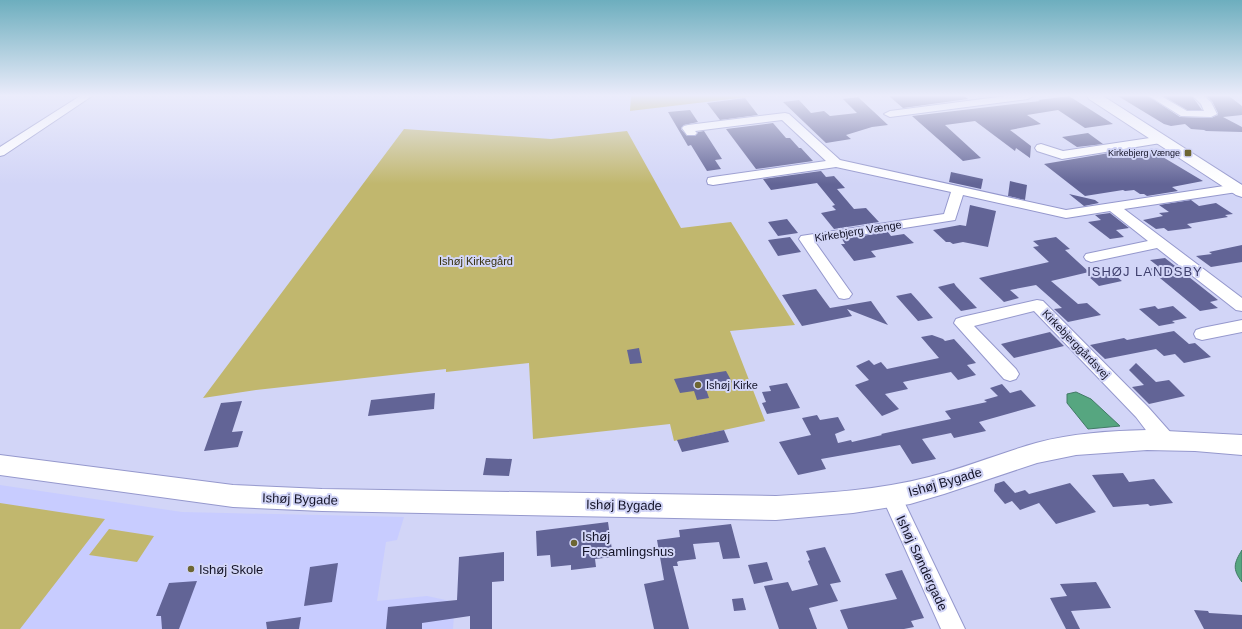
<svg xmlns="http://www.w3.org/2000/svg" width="1242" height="629" font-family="Arial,sans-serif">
  <rect width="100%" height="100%" fill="#d2d5f7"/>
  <path fill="#c8ccff" d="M0 485 182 512 404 517 397 540 386 542 377 601 427 596 455 602 453 629H0Z"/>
  <path fill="#c1b76e" d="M631 96H756L630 111Z
    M404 129 551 139 627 131 681 228 731 222 795 325 730 331 765 421 674 441 670 424 533 439 529 363 446 372V369L256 390 203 398Z
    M0 503 105 519 20 629H0Z
    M109 529 154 536 137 562 89 555Z"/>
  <path fill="#56a680" stroke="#427a66" d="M1076 392 1091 399 1120 426 1088 429 1067 403V394Z
    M1242 550V582C1232 569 1234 563 1242 550Z"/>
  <path fill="#626496" d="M889 96H964L968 99 903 108Z
    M1069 96 1113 124 1085 128 1058 110 1027 115 1041 124 1010 130 1031 146 1030 158 1016 148 1015 151 975 121 945 125 981 158 963 161 912 116 1040 101 1038 100Z
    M1118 96H1148L1180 117 1211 118 1218 115V113L1212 101 1206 96H1229L1242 106V115L1223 117 1242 127V132L1206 131 1204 130 1191 129 1185 124 1171 126 1164 124Z
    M1163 96H1192L1202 110H1187Z
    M858 97 888 125 872 127 846 135 851 139 826 143 783 102 799 100 811 113 824 111 830 116 857 113 843 99Z
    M745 98 758 115 720 120 707 103Z
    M690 110 698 122 684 125 681 129 687 136H695L698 132 704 131 722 159 715 160 721 169 707 171 691 145 688 146 668 112Z
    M773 123 786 138H790L799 148H801L813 161 756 169 726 129Z
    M1088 133 1103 144 1077 147 1062 137Z
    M1151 150 1203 181 1172 187 1178 191 1147 196 1144 194H1140L1134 190 1125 191 1123 190 1085 196 1044 164 1115 152 1119 155Z
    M821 171 826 177 834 176 845 188 837 189 854 209 866 208 879 222 834 229 821 213 836 210 832 206 835 205 817 183 771 190 763 179Z
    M951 172 983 179 981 189 949 182Z
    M1010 181 1027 185 1025 200 1008 196Z
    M1069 194 1095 200 1099 203 1084 206Z
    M1191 200 1199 206 1216 203 1233 214 1225 215 1228 217 1187 224 1192 228 1168 231 1164 228 1156 229 1143 220 1163 216 1159 213 1169 212 1159 205Z
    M970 205 996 211 988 247 963 242 953 244 950 242H946L933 230 960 225 966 226Z
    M1110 213 1129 228 1116 230 1124 237 1110 239 1088 222 1101 220 1095 215Z
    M787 219 798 233 778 236 768 222Z
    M888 232 891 236 904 234 914 243 871 251 876 257 854 261 841 244H845L842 239Z
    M790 237 801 252 778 256 768 240Z
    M1056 237 1070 249 1065 250 1089 272 1051 281 1078 304 1087 303 1101 315 1068 322 1054 309 1062 308 1036 285 1010 290 1019 298 1004 302 979 278 1049 262 1033 247 1039 246 1033 241Z
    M1242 245V262L1211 267 1196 256 1212 254 1209 252Z
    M1165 258 1218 300 1210 302 1218 308 1200 311 1149 269 1159 267 1150 260Z
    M1110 271 1122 281 1099 286 1087 275Z
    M954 283 956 286 977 308 961 311 938 287Z
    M816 289 830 308 871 301 888 325 847 309 852 316 802 326 782 295Z
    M911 293 920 303 933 318 918 321 896 296Z
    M1155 306 1158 309 1173 306 1187 318 1172 321 1175 323 1159 326 1139 309Z
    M1174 331 1189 344 1195 343 1211 357 1184 363 1175 354 1164 356 1156 349 1105 359 1090 345 1124 338 1127 340Z
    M1050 332 1064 346 1014 358 1001 344Z
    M932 335 943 339 945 341 954 339 976 363 967 365 976 375 958 380 951 372 903 382 908 389 885 394 899 409 882 416 855 385 869 380 856 366 869 360 874 365 881 362 887 369 939 358 921 337Z
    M639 348 642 363 630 364 627 350Z
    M1136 363 1156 382 1169 380 1185 396 1149 404 1132 387 1144 385 1129 370Z
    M726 371 732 382 706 389 709 398 697 400 694 391 680 393 674 379Z
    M787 383 800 408 767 414 762 403 766 402 762 392 771 391 769 386Z
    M1002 384 1010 393 1021 390 1036 406 979 422 986 431 954 438 951 433 922 439 936 459 912 464 900 445 821 459 826 469 798 475 779 442 811 435 802 418 817 415 820 420 838 417 845 430 835 434 838 443 851 440 852 442 882 435 881 434 951 419 945 411 987 402 984 400 998 396 990 388Z
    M435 393 434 409 368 416 371 400Z
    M242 401 232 432 243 431 238 447 204 451 221 403Z
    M724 430 729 442 682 452 677 440Z
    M486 458 512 459 509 476 483 475Z
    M1123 473 1129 482 1154 479 1173 503 1150 506 1148 504 1113 507 1092 475Z
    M1004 481 1015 493 1025 490 1029 494 1070 483 1096 512 1056 524 1039 503 1020 510 1012 501 1005 504 994 491 995 484Z
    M608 522 613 557 595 559 596 567 571 570V565L551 567 550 555 537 556 536 531Z
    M731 524 740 558 723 559 719 542 693 544 696 559 679 561 677 562 678 566H673L689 629H654L644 584 664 580 657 540 680 537 679 530Z
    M825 547 841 582 830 584 838 601 809 608 817 629H779L764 586 788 582 792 591 818 585 808 561 810 560 806 551Z
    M504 552V581L492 582V629H470V616L422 623V629H386L388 607 457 600 459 557Z
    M767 562 773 580 754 584 748 565Z
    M338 563 332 602 304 606 310 567Z
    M902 570 924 618 911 621 914 627 904 629H848L840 610 897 599 885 574Z
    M197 581 179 629H162L161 616H156L169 583Z
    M1096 582 1111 608 1071 611 1080 629H1066L1050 598 1067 596 1060 584Z
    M743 598 746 610 734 611 732 599Z
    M1194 610 1208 611 1209 613 1242 615V629H1204Z
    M301 617 299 629H267L266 622Z"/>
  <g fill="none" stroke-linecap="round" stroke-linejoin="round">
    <g stroke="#9598cd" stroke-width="2">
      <path id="minor" d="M80 96H92L4 155 0 156V147Z
        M1006 96H1033L1028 99 890 117 884 114 890 111Z
        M1149 96H1161L1187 111H1204L1201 104 1193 96H1204L1211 102 1217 114 1211 117 1181 116Z
        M785 113 789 114 840 160 1066 210 1237 184 1242 185V190L1237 192 1124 209 1242 298V311L1236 310 1157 248 1091 262 1086 260 1084 257 1086 254 1148 241 1110 211 1066 218 963 195 955 220 815 242 852 294 849 298 844 299 839 298 799 239 801 236 944 214 951 192 836 167 713 185 708 184 707 181 708 178 713 177 826 161 782 120 695 131 697 133 695 135H687L682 128 684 126 688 125Z
        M1163 136 1167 138 1169 140 1167 142 1062 159 1037 151 1035 148 1037 145 1041 144 1063 151Z
        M1037 300 1043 301 1148 407 1172 434 1175 440 1172 446 1165 448 1158 446 1136 417 1034 311 974 326 1016 369 1019 374 1016 379 1010 381 1004 379 954 323 956 319 962 317Z
        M1242 320V332L1202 340 1196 338 1194 334 1196 330 1202 328Z
        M892 488 899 491 965 629H941L882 497 885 491Z"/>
    </g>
    <g stroke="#9598cd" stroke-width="2">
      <path id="tertiary" d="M1087 96H1103L1242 185V197L1236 195 1089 99Z
        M1147 430 1242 435V455L1195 451 1147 450 1076 455 1037 463 944 494 910 504 853 513 776 520 322 511 233 507 0 475V455L233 485 322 489 776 496C827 493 879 490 929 477 965 468 1000 453 1036 443 1072 433 1110 431 1147 430Z"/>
    </g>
    <use href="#minor" fill="#fff" fill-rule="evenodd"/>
    <use href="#tertiary" fill="#fff" fill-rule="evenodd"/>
  </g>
  <linearGradient id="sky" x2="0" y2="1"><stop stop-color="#6daebe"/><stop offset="0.52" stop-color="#ebecfb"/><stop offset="1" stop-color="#ebecfb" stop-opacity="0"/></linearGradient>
  <rect width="1242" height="184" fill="url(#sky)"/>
  <g fill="#6d6632" stroke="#d2d5f7" stroke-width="1.5">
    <rect x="1184" y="149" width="8" height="8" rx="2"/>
    <circle cx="698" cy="385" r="4"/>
    <circle cx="574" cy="543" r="4"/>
    <circle cx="191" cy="569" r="4"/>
  </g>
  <g text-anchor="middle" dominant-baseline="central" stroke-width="4" stroke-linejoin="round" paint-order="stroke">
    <g font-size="9" fill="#141428" stroke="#d2d5f7" text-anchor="end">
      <text x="1180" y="153">Kirkebjerg Vænge</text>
    </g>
    <g font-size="11" fill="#141428" stroke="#d2d5f7">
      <text transform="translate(858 231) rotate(-9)">Kirkebjerg Vænge</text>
      <text transform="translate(1076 344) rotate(46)">Kirkebjerggårdsvej</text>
    </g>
    <g font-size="11" fill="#36310f" stroke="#d2d5f7">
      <text x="476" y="261">Ishøj Kirkegård</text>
    </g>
    <g font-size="11" fill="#141428" stroke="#d2d5f7" text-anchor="start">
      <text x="706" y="385">Ishøj Kirke</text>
    </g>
    <g font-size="13" letter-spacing="1" fill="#3e3f6d" stroke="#d2d5f7">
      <text x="1145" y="271">ISHØJ LANDSBY</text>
    </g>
    <g font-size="13" fill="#141428" stroke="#d2d5f7">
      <text transform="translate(945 482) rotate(-16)">Ishøj Bygade</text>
      <text transform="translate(300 499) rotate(2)">Ishøj Bygade</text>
      <text transform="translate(624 505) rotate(1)">Ishøj Bygade</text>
      <text transform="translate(922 563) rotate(65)">Ishøj Søndergade</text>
    </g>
    <g font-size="13" fill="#141428" stroke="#d2d5f7" text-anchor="start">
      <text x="582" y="536">Ishøj<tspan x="582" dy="15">Forsamlingshus</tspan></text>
      <text x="199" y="569">Ishøj Skole</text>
    </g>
  </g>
</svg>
